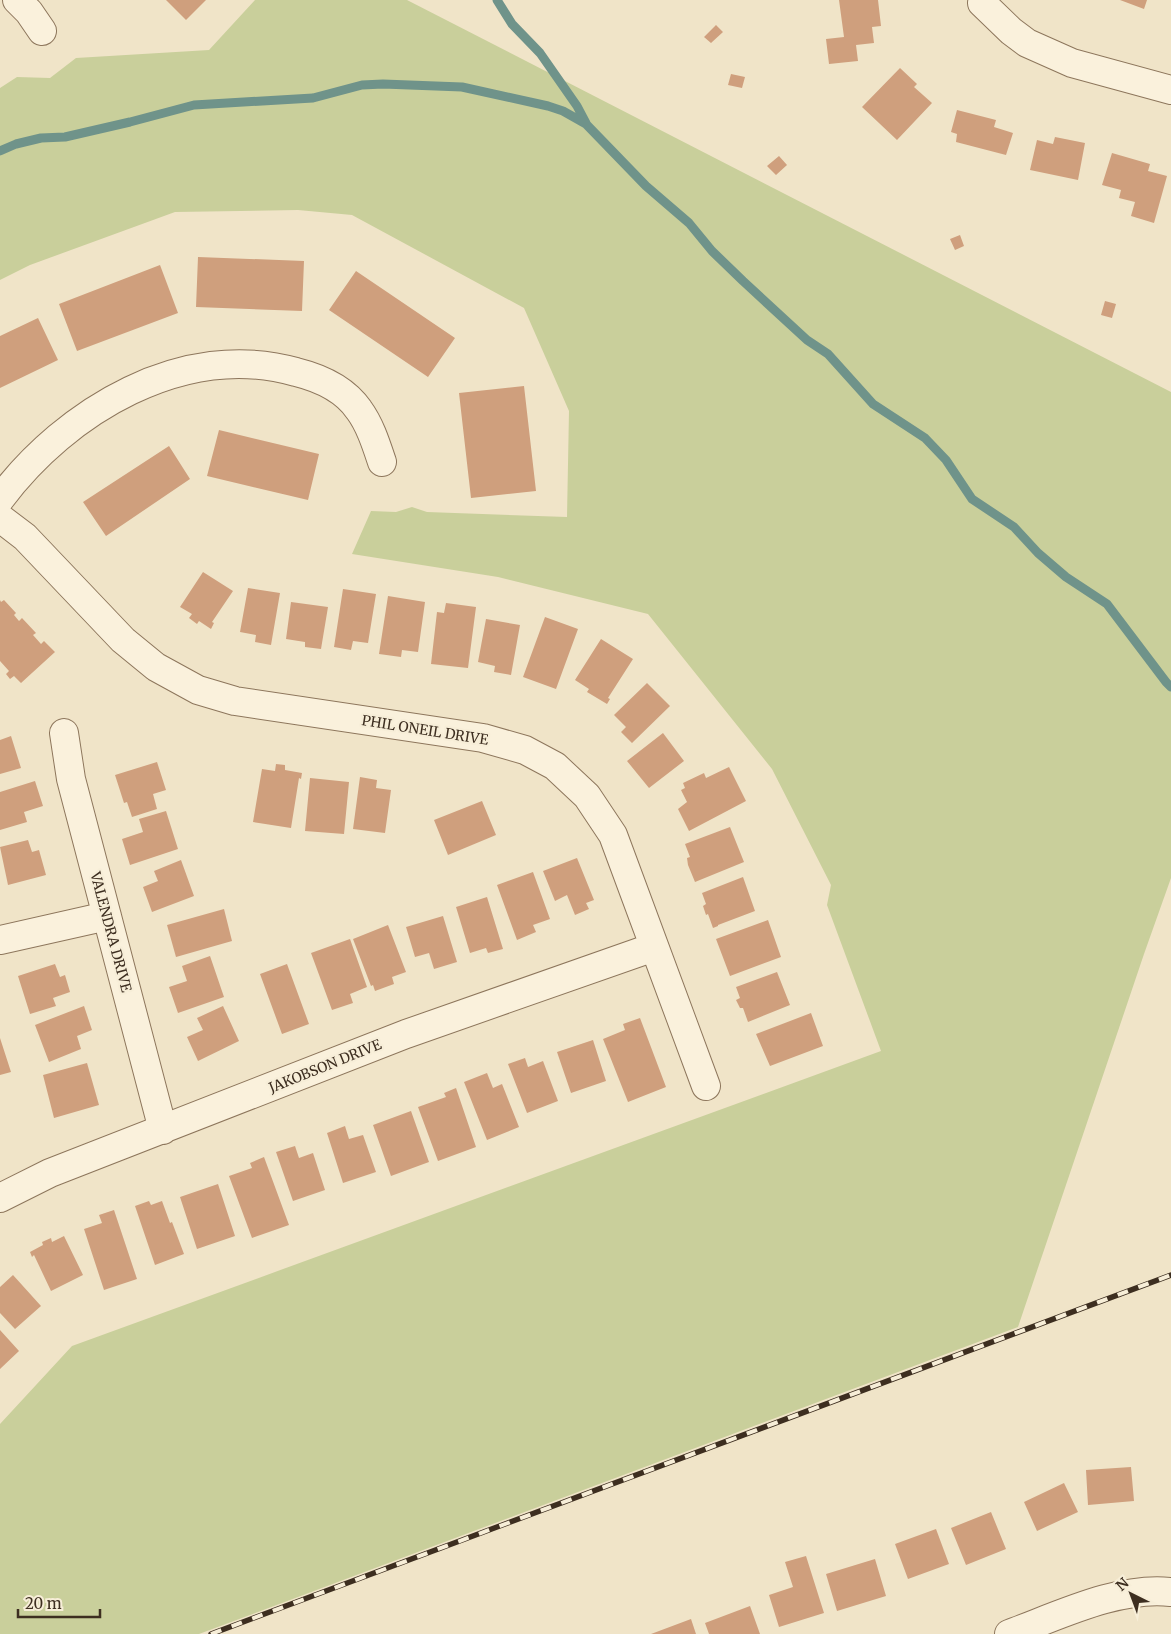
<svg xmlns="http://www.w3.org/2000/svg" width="1171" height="1634" font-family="Merriweather,serif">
  <rect width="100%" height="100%" fill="#f0e4c8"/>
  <path fill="#c9cf9b" d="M255 0H407L1171 392V878L1144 954 1018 1327 199 1634H0V1424L72 1346 881 1051 827 905 831 885 772 769 648 614 498 577 352 554 371 511 396 512 412 507 427 512 567 517 569 411 524 308 352 215 298 210 175 212 30 265 0 280V88L17 77 50 78 76 58 209 50Z"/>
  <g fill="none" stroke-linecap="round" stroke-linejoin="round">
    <path stroke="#6f938a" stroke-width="9" d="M497 0 512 24 540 53 577 106 586 123
      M0 151 16 144 41 138 65 137 130 122 194 105 313 98 362 85 383 84 462 87 548 106 563 111 586 124 646 186 689 223 712 251 743 281 807 340 828 354 873 404 925 438 946 460 972 499 1014 527 1038 553 1066 577 1107 604 1166 682 1171 687"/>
  </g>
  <path fill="#cf9f7d" d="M166 0H206L186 20Z
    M839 0H878L881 26 872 27 874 43 856 45 858 61 829 64 826 39 844 37Z
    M1120 0H1147L1144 9Z
    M716 25 723 32 711 43 704 37Z
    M900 68 917 84 914 87 932 103 897 140 862 107Z
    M731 74 745 77 742 88 728 85Z
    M957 110 996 120 994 127 1013 133 1006 155 956 142 957 134 951 132Z
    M1055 137 1085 143 1078 180 1030 170 1037 140 1053 144Z
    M1112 153 1150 164 1148 171 1167 176 1154 223 1131 216 1135 202 1119 198 1121 190 1102 185Z
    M779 156 787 165 776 175 767 166Z
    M960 235 964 246 955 250 950 239Z
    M198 257 304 261 302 311 196 307Z
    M160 265 178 313 77 351 59 304Z
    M356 271 455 338 428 377 329 310Z
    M1105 301 1116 304 1112 318 1101 315Z
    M38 318 58 360 0 388V336Z
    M524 386 536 491 471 498 459 393Z
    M219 430 319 454 308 500 207 476Z
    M169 446 190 479 106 536 83 502Z
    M203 572 233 591 212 622 214 623 211 629 199 621 197 624 189 618 192 614 180 607Z
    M248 588 280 593 271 645 255 642 256 635 240 632Z
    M343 589 376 594 368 643 353 641 351 650 334 647Z
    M388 596 425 602 418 652 402 650 401 657 379 654Z
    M0 600 1 602 4 600 16 613 14 615 19 621 22 618 36 633 33 635 41 644 44 641 55 652 21 683 14 676 10 679 6 674 9 671 0 661Z
    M291 602 328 607 321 649 305 647V642L286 639Z
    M446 603 476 607 468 668 431 664 437 612 444 613Z
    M545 617 578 629 556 689 523 677Z
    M486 619 520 625 511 675 494 672 495 666 478 662Z
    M601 639 633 659 608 698 610 699 607 704 587 692 589 689 575 680Z
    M647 683 670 706 632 743 621 732 626 727 614 715Z
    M663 733 684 761 649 788 627 761Z
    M11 736 21 768 0 774V740Z
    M157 762 166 790 153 794 157 809 132 817 127 802 124 803 115 775Z
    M276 764 285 765V770L302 773 301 779 299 778 291 828 253 822 262 769 275 771Z
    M729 767 746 801 689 831 678 809 687 802 681 790 685 788 683 783 704 773 706 778Z
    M360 777 377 780 376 788 391 790 385 833 353 829Z
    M310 778 349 782 344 834 305 831Z
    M35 781 43 806 24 812 27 822 0 830V792Z
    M482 801 496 835 448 855 434 820Z
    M166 811 178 849 130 865 122 839 143 832 139 819Z
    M730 827 744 862 695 882 688 865 687 858 690 857 685 844Z
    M28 840 32 852 39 850 46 875 8 885 0 847Z
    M577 858 594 900 586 903 589 909 575 915 567 895 555 901 543 871Z
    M181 860 194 896 152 912 143 887 158 881 154 871Z
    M533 872 550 919 533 925 536 932 517 940 497 885Z
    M743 877 755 911 718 925V926L713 928 708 914 706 915 703 906 706 904 702 893Z
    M487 897 503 949 488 953 486 948 470 953 456 907Z
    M224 909 232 941 176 957 167 925Z
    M443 916 457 962 434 969 429 953 415 957 406 927Z
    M768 920 781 957 730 976 716 939Z
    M388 925 406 972 392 977 394 984 375 991 373 985 371 986 353 939Z
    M350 939 367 987 350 994 353 1003 332 1010 311 953Z
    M210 956 224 997 178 1013 169 987 187 981 182 966Z
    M55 964 60 977 65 975 70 992 53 998 56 1006 30 1014 18 976Z
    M287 964 309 1024 282 1034 260 974Z
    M777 972 790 1005 748 1022 743 1008H740L736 1000 740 998 736 987Z
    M84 1006 92 1030 77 1036 81 1049 49 1062 35 1025Z
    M223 1006 239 1041 198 1061 187 1037 203 1030 197 1018Z
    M811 1013 823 1046 770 1066 756 1034Z
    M640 1018 666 1087 628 1102 603 1039 625 1030 623 1024Z
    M0 1038 11 1072 0 1075Z
    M593 1040 606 1081 571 1093 557 1052Z
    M525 1058 528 1067 543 1061 558 1101 527 1113 508 1064Z
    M87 1063 99 1105 54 1118 43 1075Z
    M487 1073 493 1088 502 1084 519 1127 487 1140 464 1082Z
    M456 1088 476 1147 438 1161 418 1107 446 1097 444 1093Z
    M411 1111 429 1162 391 1176 373 1125Z
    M345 1126 349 1139 363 1135 376 1172 343 1183 327 1133Z
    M295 1146 299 1158 313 1153 325 1190 293 1201 276 1152Z
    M264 1157 289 1225 252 1238 229 1176 252 1168 250 1163Z
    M218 1184 235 1236 197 1249 180 1197Z
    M149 1201 151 1205 162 1201 170 1223 172 1222 184 1254 155 1265 135 1206Z
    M114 1210 137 1279 104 1290 84 1229 102 1223 99 1215Z
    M64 1236 83 1275 51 1291 34 1255 32 1257 30 1252 43 1245 42 1242 51 1238 52 1242Z
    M13 1275 41 1306 15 1329 0 1313V1287Z
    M0 1330 19 1351 0 1369Z
    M1131 1467 1134 1501 1088 1505 1086 1470Z
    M1064 1483 1078 1512 1037 1531 1024 1502Z
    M991 1512 1006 1549 966 1565 951 1528Z
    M936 1529 949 1564 908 1579 895 1544Z
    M806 1556 824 1613 779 1627 769 1595 793 1587 785 1562Z
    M875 1559 886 1596 837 1611 826 1574Z
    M750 1606 760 1634H709L705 1623Z
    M691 1619 696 1634H651Z"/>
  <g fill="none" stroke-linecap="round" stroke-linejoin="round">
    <g stroke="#8d765c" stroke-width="30">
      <path id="street" d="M17 0 29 12 42 31
        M982 3 1011 31 1027 43 1072 63 1171 90
        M0 499C66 411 183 340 296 372 320 378 344 388 359 410 370 425 376 444 382 462
        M0 518 25 537 123 640 156 667 198 690 235 701 483 738 525 750 555 766 587 796 613 835 706 1086
        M64 733 71 779 163 1130
        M0 940 107 916
        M0 1198 50 1173 406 1034 654 947
        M1009 1634C1058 1616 1118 1586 1171 1592"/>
    </g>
    <use href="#street" stroke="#faf1dc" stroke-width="28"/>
    <g stroke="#3d2e20" stroke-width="5.5">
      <path id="rail" d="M211 1634 1171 1275"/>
    </g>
    <use href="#rail" stroke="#f7eed8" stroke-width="4" stroke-dasharray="11" stroke-linecap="butt"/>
  </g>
  <g text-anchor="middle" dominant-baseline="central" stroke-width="4.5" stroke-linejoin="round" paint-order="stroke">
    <g font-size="14" fill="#3d2e20" stroke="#f7eed8">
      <text transform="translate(425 730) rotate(9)">PHIL ONEIL DRIVE</text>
      <text transform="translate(111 932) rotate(75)">VALENDRA DRIVE</text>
      <text transform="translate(325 1066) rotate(-22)">JAKOBSON DRIVE</text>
    </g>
  </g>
  <g transform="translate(1131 1594) rotate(318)" stroke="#f7eed8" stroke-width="4" paint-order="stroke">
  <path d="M0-4L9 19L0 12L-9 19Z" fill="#3d2e20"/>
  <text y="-8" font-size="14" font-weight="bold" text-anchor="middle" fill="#3d2e20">N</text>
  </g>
  <path d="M18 1609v8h82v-8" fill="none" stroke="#3d2e20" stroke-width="2.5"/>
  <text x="25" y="1609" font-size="15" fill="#3d2e20" stroke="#f7eed8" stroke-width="4" paint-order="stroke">20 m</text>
</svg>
